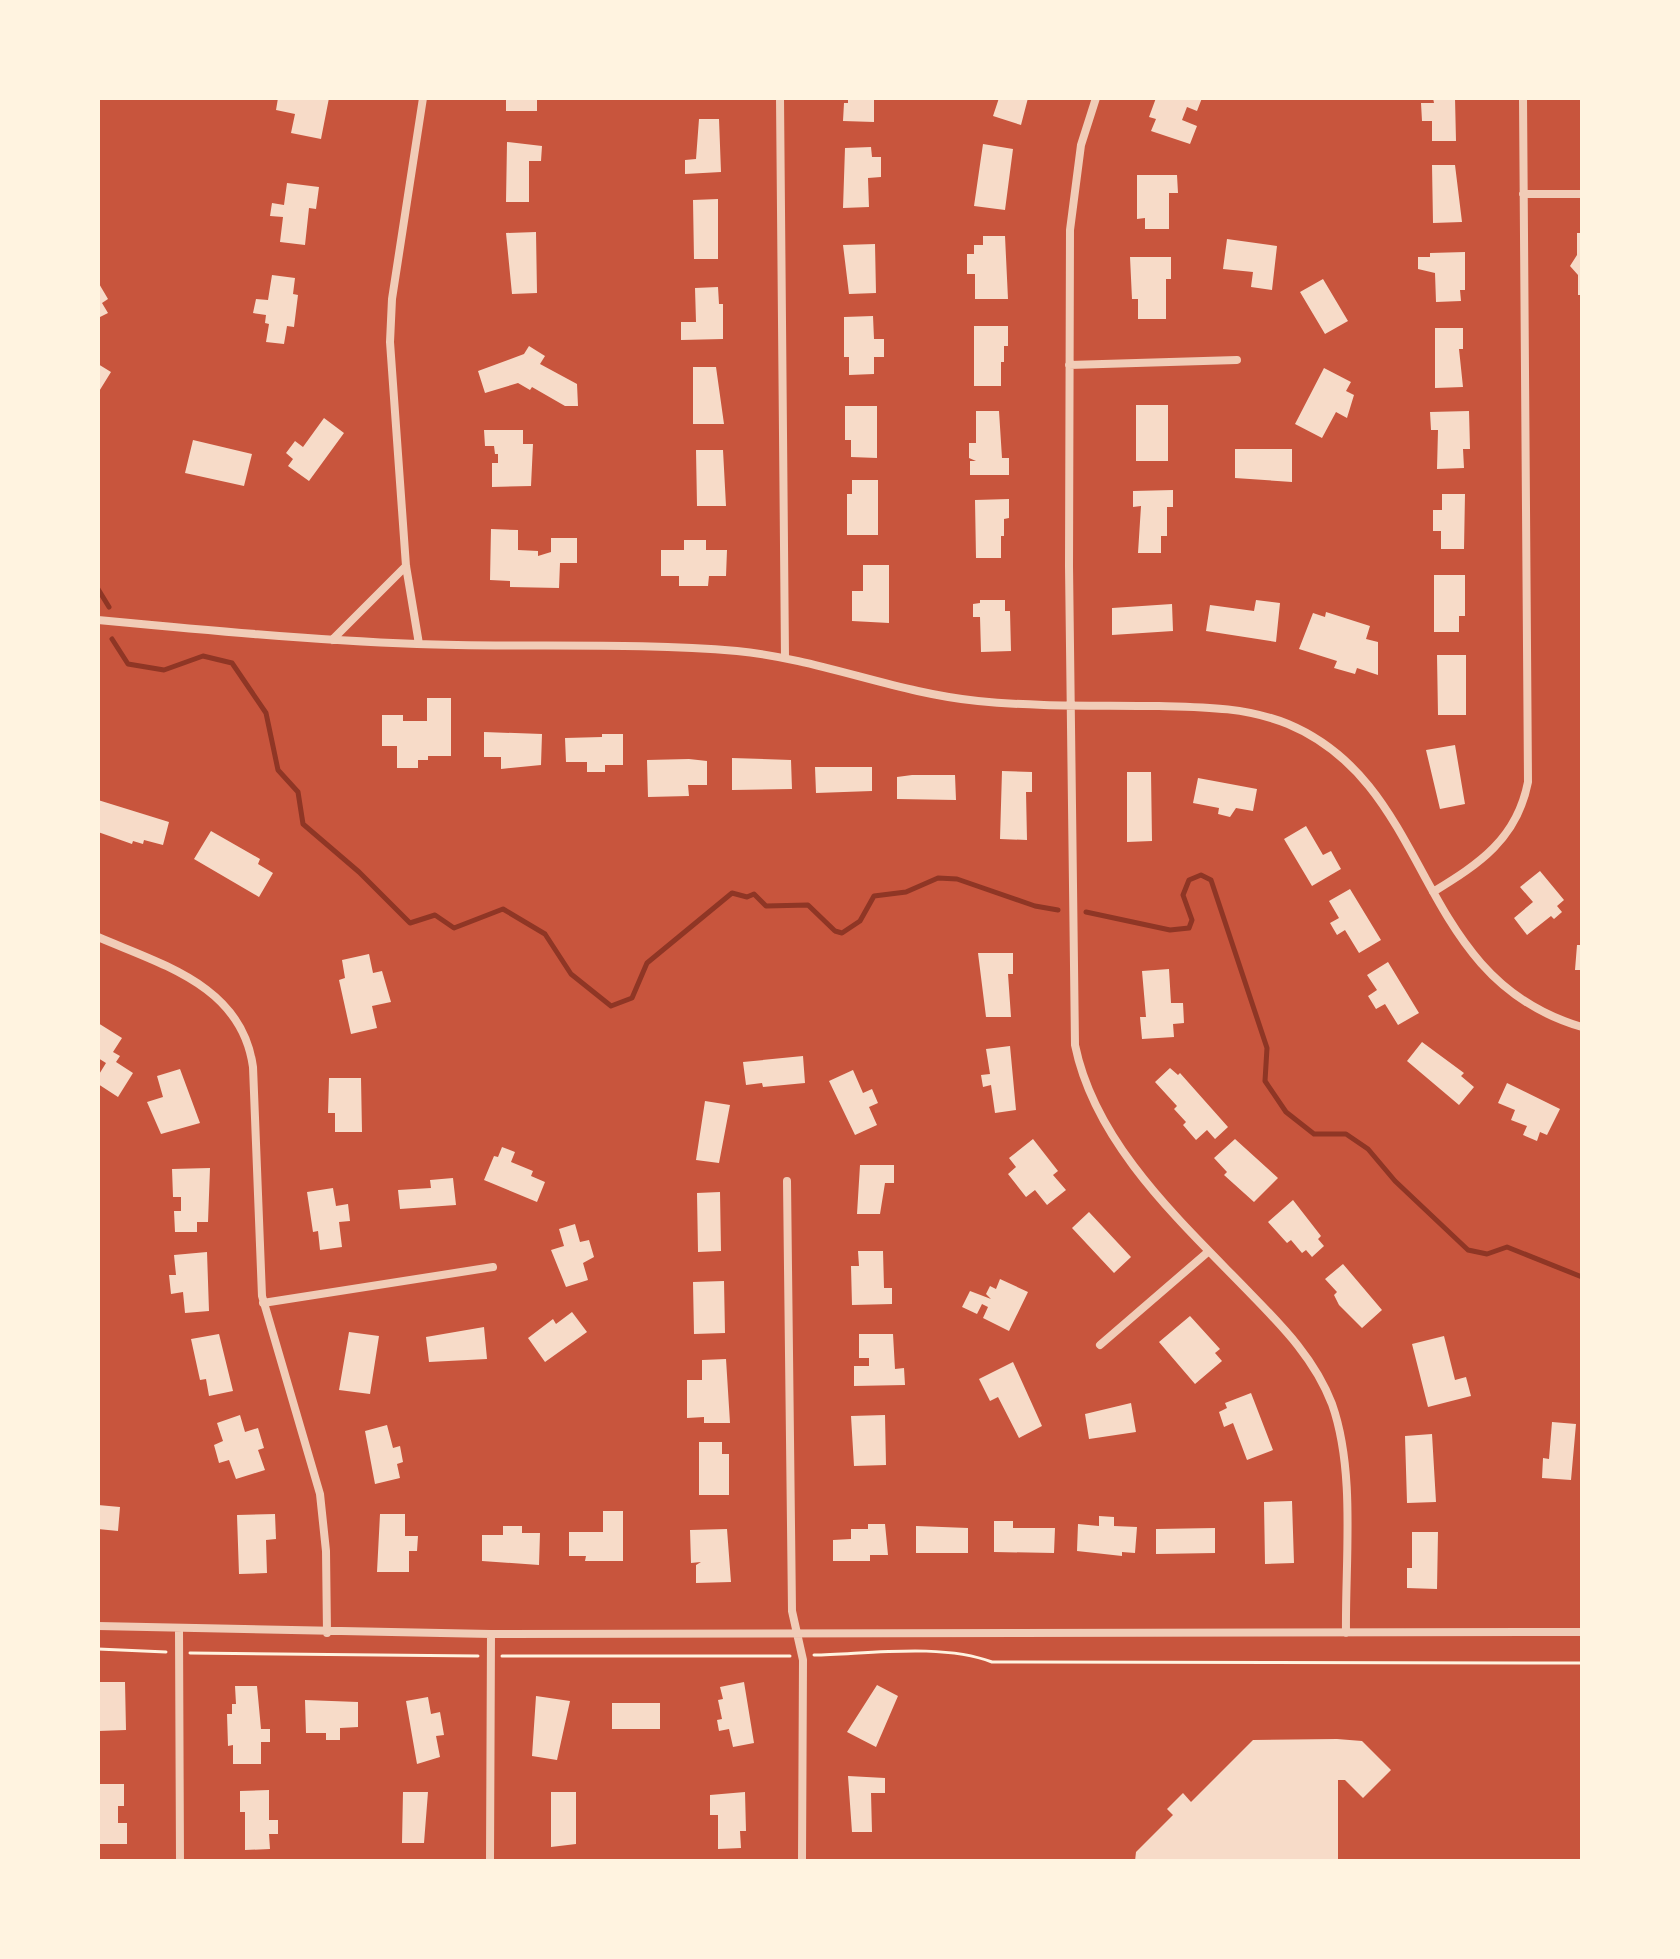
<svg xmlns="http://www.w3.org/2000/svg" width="1680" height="1959" font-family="'IBM Plex Serif',serif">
  <rect width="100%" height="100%" fill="#c8553d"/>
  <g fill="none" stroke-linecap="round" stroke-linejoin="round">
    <path stroke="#8f3625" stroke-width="5" d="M98 589 109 607
      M112 639 128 664 164 670 203 656 232 663 266 713 278 770 298 792 303 824 359 872 410 923 435 915 454 928 503 909 545 934 571 974 611 1006 632 998 647 963 732 893 747 897 754 894 766 906 808 905 835 931 842 933 860 921 874 896 906 892 938 878 957 879 1035 906 1058 910
      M1086 912 1170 930 1189 928 1192 920 1183 895 1189 880 1201 875 1211 880 1267 1048 1265 1081 1286 1112 1314 1134H1346L1368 1149 1395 1181 1468 1250 1487 1254 1507 1247 1582 1277"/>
  </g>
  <path fill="#f7dbc8" d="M278 98H329L321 139 291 133 295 114 276 110Z
    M506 98H537V111H506Z
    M848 98H874V122L843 121 844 103H848Z
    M999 98H1028L1021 125 993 116Z
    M1156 98H1202L1197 111 1187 107 1182 120 1197 126 1190 144 1151 131 1156 119 1149 117Z
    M1433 98H1455L1456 141H1432V121H1422L1421 103H1434Z
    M699 119H719L721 172 685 174V160L696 159Z
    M507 142 542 146 541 161H529V202H506Z
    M983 144 1013 149 1005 210 974 206Z
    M871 147 872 157H881V177L868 178 869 207 843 208 845 148Z
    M1432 165H1455L1462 222 1433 223Z
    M1137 175H1177L1178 193H1169V229H1145V218L1137 219Z
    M287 183 319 187 316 209 309 208 305 245 280 242 283 217 270 216 272 203 284 205Z
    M718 199V259H694L693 200Z
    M536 232 537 293 512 294 506 233Z
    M1577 233H1582V295H1578V275L1570 266 1577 255Z
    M983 236H1005L1008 299H975V274H967V254H974V245H983Z
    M1227 239 1277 246 1272 290 1251 287 1253 272 1223 269Z
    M875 244 876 293 849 294 843 245Z
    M1465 252V290H1460L1461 301 1436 302 1435 273 1418 269V257H1430V253Z
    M1130 257H1171V279H1166V319H1138V299H1132Z
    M272 275 295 278 293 294 298 295 294 327 287 326 284 344 266 342 269 324 265 323 266 315 253 313 256 299 268 300Z
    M1323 279 1348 321 1325 334 1300 292Z
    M98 282 108 299 102 303 108 313 98 318Z
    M718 287 719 304H723V339L681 340V322H696L695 288Z
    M873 316 874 339H884V357H874V374L849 375V357H844V317Z
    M974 326H1008V346H1004V362H1001V386H974Z
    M1435 328H1463V349H1459L1463 387 1435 388Z
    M529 346 545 356 540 364 577 384 578 406H565L532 387 530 390 518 383 485 393 478 371 524 354Z
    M98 364 111 372 98 393Z
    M693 367H716L724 424H693Z
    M1324 368 1351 382 1346 391 1354 395 1347 418 1336 412 1322 438 1295 424Z
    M1136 405H1168V461H1136Z
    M845 406H877V458L851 457V440H845Z
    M976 411H999L1002 458H1009V475H970V461H976L969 458V443H976Z
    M1469 411 1470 449H1463L1464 468 1437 469 1438 430H1431L1430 412Z
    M324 418 344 433 309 481 288 466 293 459 286 453 295 441 303 447Z
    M484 430H523V444H533L531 486 492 487V463H498V454H495L494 446H485Z
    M193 440 252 454 244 486 185 473Z
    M1235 449H1292V482L1235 478Z
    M696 450H723L726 506H697Z
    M852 480H878V535H847V494H852Z
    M1173 490V507H1167V536H1161V553H1138L1141 506 1133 507V491Z
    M1442 494H1465L1464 549H1441V531H1433V510H1442Z
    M1009 499V518L1004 519V536H1001V558H976L975 500Z
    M491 529 518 530V550L538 551V556L551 552V538H577V563H560L559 588 510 587V581L490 580Z
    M684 540H706V550H727L726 576H709L708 586H679V576H661V550H684Z
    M863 565H889V623L852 621V591H863Z
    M1434 575H1465V616H1459V632H1434Z
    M980 600H1005V611H1010L1011 651 981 652 980 617H973V604L980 603Z
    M1256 600 1280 603 1276 642 1206 631 1210 605 1254 611Z
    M1172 604 1173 631 1112 635V608Z
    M1326 612 1370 626 1366 639 1378 642V675L1357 668 1355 674 1334 668 1337 661 1299 649 1313 613 1325 617Z
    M1437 655H1466V715H1438Z
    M427 698H451V756H428V760H418V768H397V746H382V715H403V721H427Z
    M484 732 542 734 541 765 501 769V757H484Z
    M602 734H623V765H605V772H587V762H566L565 738 602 737Z
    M1455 745 1465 804 1440 809 1426 750Z
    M732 758 791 760 792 789 732 790Z
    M689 759 707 761V785H688L689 796 648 797 647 760Z
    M815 767H872V791L816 793Z
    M1002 771 1032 772V792H1026L1027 840 1000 839Z
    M1127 772H1151L1152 841 1127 842Z
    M912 775H955L956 800 897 799V777Z
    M1198 778 1257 789 1253 811 1236 808 1230 817 1218 814 1219 808 1193 803Z
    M98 800 169 822 163 845 144 840 143 844 133 841 132 844 98 832Z
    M1306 826 1323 855 1331 851 1341 869 1312 886 1284 839Z
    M211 831 260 859 258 864 273 873 259 897 194 859Z
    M1540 871 1564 900 1557 906 1562 912 1554 919 1551 916 1527 935 1514 918 1533 902 1520 887Z
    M1350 889 1381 940 1359 953 1345 930 1337 935 1330 923 1339 918 1329 901Z
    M1577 945H1582V970H1575Z
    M978 953H1013V974H1008L1011 1017H986Z
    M369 954 373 973 382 971 391 1002 372 1006 377 1028 351 1034 339 980 345 978 342 960Z
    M1388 962 1419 1013 1398 1025 1385 1004 1376 1009 1368 996 1377 990 1367 975Z
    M1169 969 1171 1003H1183L1184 1023 1173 1024 1174 1037 1142 1039 1140 1017H1146L1142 971Z
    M98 1023 122 1038 113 1052 120 1056 116 1062 133 1073 118 1097 98 1084V1076L106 1063 98 1058Z
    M1422 1042 1464 1073 1461 1076 1474 1087 1459 1105 1407 1061Z
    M1010 1046 1016 1110 995 1113 991 1085 983 1087 981 1075 990 1074 986 1049Z
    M803 1056 805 1083 763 1087 762 1083 746 1085 743 1062Z
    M1170 1068 1178 1075 1180 1073 1228 1127 1215 1139 1207 1130 1196 1140 1183 1125 1186 1122 1174 1109 1177 1106 1155 1082Z
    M180 1069 200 1123 161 1134 147 1102 163 1097 157 1076Z
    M853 1070 863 1093 872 1089 878 1103 869 1107 877 1125 855 1135 829 1081Z
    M329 1078H361L362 1132H335V1113H328Z
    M1507 1083 1560 1109 1547 1135 1540 1132 1537 1141 1523 1135 1527 1126 1511 1120 1515 1110 1498 1103Z
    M705 1101 730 1105 719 1163 696 1160Z
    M1033 1139 1058 1171 1053 1175 1066 1190 1047 1205 1035 1190 1026 1197 1008 1174 1016 1167 1009 1158Z
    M1235 1139 1278 1178 1254 1202 1224 1175 1227 1172 1214 1158Z
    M502 1147 515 1152 511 1162 533 1171 531 1176 545 1182 537 1202 484 1180 494 1156 498 1157Z
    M860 1165H894V1183H885L880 1214H857Z
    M210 1168 208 1222H197V1232H175L174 1211H181V1197H173L172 1169Z
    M453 1178 456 1205 400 1209 398 1190 431 1188 430 1180Z
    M333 1188 336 1206 348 1204 350 1221 339 1222 342 1247 320 1250 318 1231 313 1232 307 1192Z
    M720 1192 721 1251 698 1252 697 1193Z
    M1293 1200 1321 1236 1318 1239 1324 1246 1312 1257 1306 1250 1302 1253 1291 1240 1287 1243 1268 1222Z
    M1089 1212 1131 1257 1114 1273 1072 1228Z
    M575 1224 580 1242 589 1240 594 1257 583 1263 588 1280 566 1287 551 1250 564 1246 559 1229Z
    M858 1251H883L884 1288H892V1304L852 1305 851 1266H859Z
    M207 1252 209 1311 185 1313 183 1292 171 1294 169 1275H176L174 1255Z
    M1343 1264 1382 1310 1362 1328 1339 1305 1334 1295 1337 1292 1325 1279Z
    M1000 1279 1028 1292 1009 1331 983 1318 988 1307 982 1304 977 1314 962 1307 970 1291 991 1299 986 1294 990 1286 996 1289Z
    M724 1281 725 1333 694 1334 693 1282Z
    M572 1312 587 1332 545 1362 528 1338 553 1319 556 1324Z
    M1190 1316 1220 1349 1215 1353 1222 1361 1195 1384 1159 1342Z
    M484 1327 487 1359 429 1362 426 1337Z
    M349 1332 379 1336 370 1394 339 1390Z
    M219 1334 233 1391 209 1396 206 1379 200 1380 191 1339Z
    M859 1334H893L895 1369 904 1368 905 1385 854 1386V1366H869V1358H859Z
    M1444 1336 1455 1380 1466 1377 1471 1396 1428 1407 1412 1344Z
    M726 1359 730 1423H704V1417L687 1418V1380H702V1360Z
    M1013 1362 1042 1426 1019 1438 998 1397 990 1401 979 1379Z
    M1251 1393 1273 1450 1247 1460 1233 1423 1224 1427 1219 1412 1227 1408 1225 1403Z
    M1131 1403 1136 1432 1089 1439 1085 1414Z
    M240 1415 245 1432 258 1428 264 1448 258 1450 265 1470 236 1479 229 1460 219 1463 214 1445 223 1441 217 1423Z
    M885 1415 886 1465 854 1466 851 1416Z
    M1552 1422 1576 1424 1571 1480 1542 1478 1543 1458 1549 1459Z
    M387 1425 393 1448 400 1446 403 1462 397 1464 400 1478 375 1484 365 1431Z
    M1432 1434 1436 1502 1407 1503 1405 1436Z
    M699 1442H722V1454H729V1495H699Z
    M1292 1501 1294 1563 1265 1564 1264 1502Z
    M98 1505 120 1507 118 1531 98 1529Z
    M603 1511H623V1561H585L586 1556H569V1532H603Z
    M275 1514 276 1539 266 1540 267 1573 239 1574 237 1515Z
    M380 1514H405V1536H418L417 1551H409V1572H377Z
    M1099 1516 1114 1517V1526L1137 1527 1135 1553 1122 1552V1556L1077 1551 1078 1524 1099 1526Z
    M994 1521H1013V1528H1055L1054 1553 994 1552Z
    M868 1524H885L888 1555H870V1561H833V1540L851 1539V1529H868Z
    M503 1526H522V1533H540L539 1565 482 1561V1535H503Z
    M916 1526 968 1528V1553H916Z
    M1215 1528V1553L1156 1554V1529Z
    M727 1529 731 1582 696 1583V1565L701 1562 691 1563 690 1530Z
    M1412 1532H1438L1437 1589 1407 1588V1568H1412Z
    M100 1682H125L126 1730 98 1731Z
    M744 1682 754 1743 733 1747 729 1729 719 1731 717 1720 722 1719 718 1700 723 1699 720 1687Z
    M877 1685 898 1696 876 1747 847 1732Z
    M235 1686H257L261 1729H270V1742H261V1764H233V1745L228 1746 227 1714H232V1704H236Z
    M536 1696 570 1701 557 1760 532 1756Z
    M428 1697 431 1714 440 1712 444 1735 436 1736 440 1757 417 1764 406 1701Z
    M305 1700 358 1702V1727L340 1728V1740H326V1733H306Z
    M612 1703H660V1729H612Z
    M1337 1739 1362 1741 1391 1770 1363 1798 1345 1780H1338V1861H1135L1136 1852 1173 1815 1167 1809 1183 1793 1191 1802 1253 1740Z
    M848 1776 885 1778V1793H871L872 1832H852Z
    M98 1784H124V1806H118V1823H127V1844H98Z
    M269 1790V1820H278V1834H269L270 1849 245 1850V1812H240V1791Z
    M403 1792H428L424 1843H402Z
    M551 1792H576V1844L551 1847Z
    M745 1792 746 1831H740L741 1848 718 1849V1815H710V1795Z"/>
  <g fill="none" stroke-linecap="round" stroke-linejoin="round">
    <path stroke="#fff3e0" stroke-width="3" d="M98 1649 166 1652
      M190 1653 478 1656
      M814 1655C867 1654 942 1643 992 1662L1582 1663
      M502 1656H790"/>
    <path stroke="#f1ccb7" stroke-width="8" d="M780 98 785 657
      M1096 98 1081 145 1070 230 1069 566 1075 1045C1095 1143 1178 1219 1246 1289 1280 1324 1314 1357 1332 1404 1356 1472 1345 1561 1346 1633
      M1523 194H1582
      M1069 365 1237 360
      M98 620C204 630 311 640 417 644 524 648 632 642 737 651 820 659 896 693 978 701 1038 707 1099 705 1159 706 1203 707 1246 707 1288 724 1436 786 1412 978 1582 1027
      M332 640 406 566
      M419 644 406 566 390 342 392 299 423 98
      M1433 892C1479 864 1517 839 1528 782L1523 98
      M98 937C163 965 242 986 253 1067L262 1296 320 1494 326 1551 327 1633
      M787 1181 792 1611 803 1660 802 1861
      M263 1303 493 1267
      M1100 1345 1209 1251
      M98 1626 491 1634 1582 1632
      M179 1630 180 1861
      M490 1861 491 1634"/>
  </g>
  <rect width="1680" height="1959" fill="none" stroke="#fff3e0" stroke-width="200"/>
</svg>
